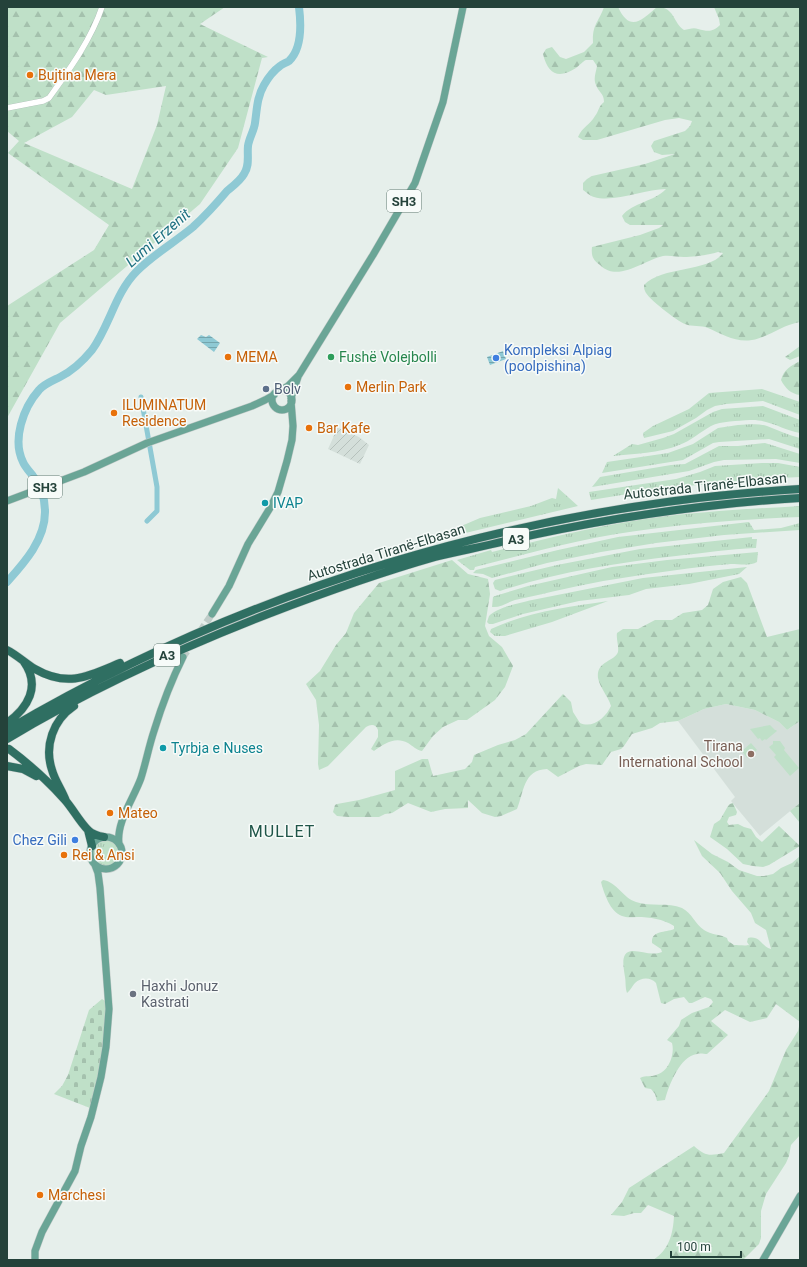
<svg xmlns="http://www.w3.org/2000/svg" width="807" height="1267" font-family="Roboto,sans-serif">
  <defs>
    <pattern id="industrial-furrows" width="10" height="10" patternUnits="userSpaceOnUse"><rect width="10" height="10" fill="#d4dfda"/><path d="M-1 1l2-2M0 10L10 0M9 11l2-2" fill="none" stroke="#b6c1bc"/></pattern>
    <pattern id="grass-tufts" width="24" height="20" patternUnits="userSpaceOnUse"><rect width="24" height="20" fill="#bfe0c8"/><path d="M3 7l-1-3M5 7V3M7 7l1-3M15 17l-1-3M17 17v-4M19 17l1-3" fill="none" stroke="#a4c1ad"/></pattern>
    <pattern id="forest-firs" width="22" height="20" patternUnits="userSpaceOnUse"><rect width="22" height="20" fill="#bfe0c8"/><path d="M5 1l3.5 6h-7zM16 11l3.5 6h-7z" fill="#a4c1ad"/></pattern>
    <pattern id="cemetery-stones" width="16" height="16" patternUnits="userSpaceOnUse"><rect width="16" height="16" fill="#bfe0c8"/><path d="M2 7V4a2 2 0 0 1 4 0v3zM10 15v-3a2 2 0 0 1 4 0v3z" fill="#a4c1ad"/></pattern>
    <pattern id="water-rules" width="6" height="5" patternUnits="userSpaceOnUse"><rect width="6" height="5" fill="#8ec9d4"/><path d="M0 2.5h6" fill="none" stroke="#74a5ad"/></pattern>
  </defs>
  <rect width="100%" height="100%" fill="#e6efeb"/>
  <path fill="#d4dfda" d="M726 704 755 710 779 722 787 730 800 721V803L760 836 731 801 735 797 678 721 704 709Z"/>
  <path fill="url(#industrial-furrows)" d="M336 427 359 437 369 445 360 464 328 449 337 429Z"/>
  <path fill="url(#grass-tufts)" d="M762 389 800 402V415L763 401 726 404 715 406 707 410 696 418 673 431 644 438 643 433 653 426 689 409 709 393Z
    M763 406 800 420V433C783 430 768 419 750 420 738 421 721 421 711 426 700 432 691 441 679 445 661 453 632 454 613 456L632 444 638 445 663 438 674 434 713 412 722 409Z
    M738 425C747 425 758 423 767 426 778 430 788 435 800 438V449L769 439 719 442 713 443 683 460 602 473 607 462 668 453 693 444 718 428Z
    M765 443 800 454V463L776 459 724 460 714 462 689 471 592 487 600 477 671 465 685 464 719 446H738Z
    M762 463H778L800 467V477C730 480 660 488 591 500L589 492 676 479 700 472 715 466Z
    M558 488 578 506 453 536 450 535V532L452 530 480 518 531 506 552 498 556 499Z
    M800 506V517C750 519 700 522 651 529 591 536 533 552 475 567L474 570H470L457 560 491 550 492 552C563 534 635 517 708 512 739 509 770 508 800 506Z
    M749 522 754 530 781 528 800 523V530L724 535 656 543 601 552 547 563 492 578 483 574 473 573 476 570 558 550 618 537Z
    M752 537V539H757L756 548C729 549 703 553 676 556 616 563 558 572 500 591L495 589 493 583 495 580 557 565 640 549Z
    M758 552 757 562C751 566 739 564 731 564 693 567 654 573 616 579 582 584 549 593 515 600 508 602 500 608 492 607L493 597 495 596 528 586 612 567 667 560Z
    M747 567 739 574 689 584 646 589 629 595 579 601 523 614 493 624H489L487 622 489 616C498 607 520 603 532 600L643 578Z
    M608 601 552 622 505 636H495L490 632 491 629C527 612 568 607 608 601Z
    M93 853a13 13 0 1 1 26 0a13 13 0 1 1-26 0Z"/>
  <path fill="url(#forest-firs)" fill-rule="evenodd" d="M7 7H225L200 24 268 57 262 58 238 148 200 204 60 323 7 418V306L94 250 109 225 8 153 19 141 7 131ZM166 86 157 125 132 189 24 143 72 117 94 90 106 95Z
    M604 7H618C630 33 642 20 657 7 675 7 673 23 684 30 689 29 694 27 698 29 707 31 712 33 720 25L719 19 714 7H800V322C782 325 769 337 752 340 736 343 722 334 708 328 701 325 692 327 685 324 677 321 647 298 645 291 644 289 644 287 644 285 662 266 710 272 723 253L718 252C709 255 693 257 684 257 677 257 670 255 663 256 644 260 618 283 600 265 593 260 591 256 592 247L640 235 659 228 663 225H630L625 222 622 216C633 202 654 202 666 189 645 189 614 203 594 197 590 196 586 192 583 190V183L587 179 592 176 645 164 675 154 662 155 654 152 651 146 654 141 685 131 690 126 692 121 679 118 665 120 597 140H583L578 137C583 126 590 125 595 116 599 111 598 107 604 102 604 93 599 93 596 85 593 79 596 72 597 66L593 60C591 60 588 60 586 60 583 61 579 66 576 68 559 79 548 75 543 54L546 49 552 47 560 57 566 59 584 52 593 43C592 24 599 22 604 7Z
    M800 346V356L790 360 785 357Z
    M800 361V395C791 394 785 388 781 380 784 369 791 366 800 361Z
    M452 560 468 574 488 579 490 594 485 626 489 636 502 647 513 666 505 687 495 700 467 720H458L443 727 433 736 422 751C416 750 413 746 408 743 395 736 384 744 374 751L371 749 378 737V730C376 724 371 724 366 727L328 766 319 770 318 764 319 725 316 700 306 684 320 671 336 645 346 633 354 613 379 583Z
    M741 577 747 583 767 637 800 629V721L787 730 779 722 755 710 726 704 704 709 678 721 660 723 652 728 632 734 624 746 621 749 611 752 602 765 586 764 579 766 558 777 547 769C523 770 524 792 517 809L501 816 495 817 482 813 468 800V808L445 809 431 812 408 803 392 813 385 814 379 817H348L337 816 333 812 335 805 337 804 359 800 395 790V771L422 759H428L433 776 465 769 472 762 474 755 498 745 515 740 526 734 563 694 571 702 573 712 580 723C593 729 606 717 611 706 608 696 600 688 598 678 596 661 614 662 618 652 619 646 616 639 617 633L623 629H638L655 620H672L683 613 702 610 708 605 713 589 723 582Z
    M733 803 737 812 736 815 729 817 727 822 729 825 738 824 744 827 751 829 756 837 762 842 779 826 800 846 769 865 763 867 753 866 743 864 727 849 710 837 714 824 720 820 728 806 730 804Z
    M800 803V823L790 811Z
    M694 840 712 854 728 862 739 870 757 876H764L773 874 781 868 792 863 800 856V1135L791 1145 789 1156 786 1163 766 1194 761 1211V1238L759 1244 743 1260H653C669 1250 673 1234 674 1216L648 1205 641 1213H634L624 1216 611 1215 622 1202 629 1188 694 1146C705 1156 709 1156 724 1153L769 1091 786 1050 798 1031 800 1022 776 1004 767 1018 750 1022 725 1010 711 1021 728 1035 707 1054C704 1054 700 1053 697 1054 680 1056 669 1085 665 1100L657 1101 655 1094 651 1089 645 1088 640 1078C646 1075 651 1077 656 1075 669 1072 675 1054 672 1043L667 1040 679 1026 681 1020 692 1013 709 1007 713 1002 711 999 705 997 692 1003H689L684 997 674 999 665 1004 661 1003 656 983C651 977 641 977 635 983 632 986 631 990 627 993 625 987 626 982 625 977 624 969 619 951 633 951 643 951 651 956 662 952L661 949 652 943C651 930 665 933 674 929V926C663 919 650 917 637 917 632 917 627 918 622 916 610 912 604 893 601 882L603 880C617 882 623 898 636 902 651 907 668 902 682 908 692 913 695 924 704 930 711 935 720 934 727 938L728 941 734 945C738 945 746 946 749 945L747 942 748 938C761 935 761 947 771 949L766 930 755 923 751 913 732 891 720 873 702 856Z"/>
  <path fill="url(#cemetery-stones)" d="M102 999 105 1001 106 1010 100 1071 90 1108 54 1094 62 1086 68 1075 89 1010Z"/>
  <path fill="#bfe0c8" d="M770 725 775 730H776L777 731 766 740 765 739 762 741 760 738 758 739 750 729Z
    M773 741H780L785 748 784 750 799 768 790 776 774 757 776 755 769 747 773 744Z
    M751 743 757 750 747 758 742 751Z"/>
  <path fill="url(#water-rules)" d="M201 335 206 337 209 335 220 343 214 352 197 339Z
    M503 351 506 359 490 365 487 357Z"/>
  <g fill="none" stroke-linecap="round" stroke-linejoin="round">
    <path stroke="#8ec9d4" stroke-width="5" d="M141 397 157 487V511L147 521"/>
    <path stroke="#8ec9d4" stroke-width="8" d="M7 582C24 563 45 540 45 512 45 500 41 486 33 476 30 472 25 467 23 462 12 440 23 408 39 390 44 384 52 381 60 377 72 371 83 361 92 350 110 325 115 293 137 271 154 254 175 242 193 227 205 216 216 204 227 191 233 186 240 181 244 174 250 165 247 156 248 146 249 138 254 131 255 123 257 109 257 97 264 85 268 78 273 71 280 66 282 64 286 63 289 61 302 49 301 23 299 7"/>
    <path stroke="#bfccc8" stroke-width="7" stroke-dasharray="7 3.5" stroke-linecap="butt" d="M183 657 212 614"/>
    <g stroke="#a8b8b2" stroke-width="6">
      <path id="minor" d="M7 108 43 101 49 98C69 70 91 40 102 7"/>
    </g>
    <g stroke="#c2cac8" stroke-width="8">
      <path id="major" d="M272 400a10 10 0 1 1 20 0a10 10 0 1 1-20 0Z
        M280 391 288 386 299 375 373 255 415 183 443 102 463 7
        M291 398 298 377
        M7 501 84 472 147 443 252 406 265 400 274 395
        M212 614 229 586 248 544 270 508 278 492 287 461 292 440 293 426 291 401
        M90 853a16 16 0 1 1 32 0a16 16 0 1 1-32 0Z
        M119 844C116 822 134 798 141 778 146 762 149 746 154 731 162 705 171 681 183 657
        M35 1260V1251L42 1232 75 1171 81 1146 91 1117 101 1077 106 1047 109 1009 100 888 98 873 95 865
        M763 1260 800 1196"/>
    </g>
    <g stroke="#c2cac8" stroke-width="9">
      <path id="highway" d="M7 650C17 655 25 663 35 669 68 688 89 676 120 663
        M7 723C28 708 41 686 24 662
        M7 730C249 588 520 506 800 489
        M7 739C90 689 178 649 268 614 323 593 379 573 435 557 458 551 482 547 505 541 602 519 701 504 800 498
        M9 749C29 764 48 781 65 800 73 809 79 821 88 830 92 834 98 836 104 837
        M7 766 23 769 36 776
        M66 801C62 790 55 781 52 770 44 746 53 720 74 706
        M88 830 92 846"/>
    </g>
    <use href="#minor" stroke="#fff" stroke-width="5.5"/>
    <use href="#major" stroke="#6aa596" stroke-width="7"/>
    <use href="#highway" stroke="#2f6f62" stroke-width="8"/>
  </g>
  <g fill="#e8710a" stroke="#f7fbf9" stroke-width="1.5">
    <circle cx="30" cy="75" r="4"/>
    <circle cx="228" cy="357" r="4"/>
    <circle cx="348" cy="387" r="4"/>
    <circle cx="114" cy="413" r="4"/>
    <circle cx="309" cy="428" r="4"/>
    <circle cx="110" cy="813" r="4"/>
    <circle cx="64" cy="855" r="4"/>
    <circle cx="40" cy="1195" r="4"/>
  </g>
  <circle fill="#2e9e5b" stroke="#f7fbf9" stroke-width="1.5" cx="331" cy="357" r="4"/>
  <g fill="#3f7fe0" stroke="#f7fbf9" stroke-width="1.5">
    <circle cx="496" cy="358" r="4"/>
    <circle cx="75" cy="840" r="4"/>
  </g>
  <circle fill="#5c6f8a" stroke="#f7fbf9" stroke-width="1.5" cx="266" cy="389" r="4"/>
  <g fill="#0f9aa8" stroke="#f7fbf9" stroke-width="1.5">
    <circle cx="265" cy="503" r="4"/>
    <circle cx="163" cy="748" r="4"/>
  </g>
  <circle fill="#8d6e63" stroke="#f7fbf9" stroke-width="1.5" cx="751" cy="754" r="4"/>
  <circle fill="#6b7280" stroke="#f7fbf9" stroke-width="1.5" cx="133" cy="994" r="4"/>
  <g text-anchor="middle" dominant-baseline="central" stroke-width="3" stroke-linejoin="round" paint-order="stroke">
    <g fill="#f7fbf9" stroke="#637a73" stroke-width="1">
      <rect x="387" y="190" width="34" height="22" rx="3"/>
      <rect x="28" y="476" width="34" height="22" rx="3"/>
      <rect x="503" y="528" width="26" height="22" rx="3"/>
      <rect x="154" y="644" width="26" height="22" rx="3"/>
    </g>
    <g font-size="13" font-weight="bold" fill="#24423a">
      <text x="404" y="201">SH3</text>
      <text x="45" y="487">SH3</text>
      <text x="516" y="539">A3</text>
      <text x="167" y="655">A3</text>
    </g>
    <g font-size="14" fill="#c56008" stroke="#f7fbf9" text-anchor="start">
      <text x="38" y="75">Bujtina Mera</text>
      <text x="236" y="357">MEMA</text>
      <text x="356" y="387">Merlin Park</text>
      <text x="122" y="405">ILUMINATUM<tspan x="122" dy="16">Residence</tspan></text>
      <text x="317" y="428">Bar Kafe</text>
      <text x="118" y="813">Mateo</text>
      <text x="72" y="855">Rei &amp; Ansi</text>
      <text x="48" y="1195">Marchesi</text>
    </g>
    <g font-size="14" fill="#366cbe" stroke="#f7fbf9" text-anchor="start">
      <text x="504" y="350">Kompleksi Alpiag<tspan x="504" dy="16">(poolpishina)</tspan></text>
      <text x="67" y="840" text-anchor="end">Chez Gili</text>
    </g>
    <g font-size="14" fill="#27864d" stroke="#f7fbf9" text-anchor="start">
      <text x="339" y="357">Fushë Volejbolli</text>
    </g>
    <g font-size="14" fill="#4e5e75" stroke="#f7fbf9" text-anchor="start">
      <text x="274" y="389">Bolv</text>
    </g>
    <g font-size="14" fill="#24423a" stroke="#f7fbf9">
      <text transform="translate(705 486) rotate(-6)">Autostrada Tiranë-Elbasan</text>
      <text transform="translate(386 552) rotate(-17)">Autostrada Tiranë-Elbasan</text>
    </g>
    <g font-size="14" fill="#0d838f" stroke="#f7fbf9" text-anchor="start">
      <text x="273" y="503">IVAP</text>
      <text x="171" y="748">Tyrbja e Nuses</text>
    </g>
    <g font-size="14" fill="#785e54" stroke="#f7fbf9" text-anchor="end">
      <text x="743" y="746">Tirana<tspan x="743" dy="16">International School</tspan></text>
    </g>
    <g font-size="14" fill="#5b616d" stroke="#f7fbf9" text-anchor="start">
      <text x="141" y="986">Haxhi Jonuz<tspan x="141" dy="16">Kastrati</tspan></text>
    </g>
    <g font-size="15" font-style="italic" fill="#1c6f80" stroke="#f7fbf9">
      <text transform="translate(158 238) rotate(-41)">Lumi Erzenit</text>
    </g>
    <g font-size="16" letter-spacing="1" fill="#1f5548" stroke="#f7fbf9">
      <text x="282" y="831">MULLET</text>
    </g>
  </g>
  <rect width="807" height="1267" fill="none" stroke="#24423a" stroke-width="16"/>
  <path d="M671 1251v6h70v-6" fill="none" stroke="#24423a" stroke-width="2"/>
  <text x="677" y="1251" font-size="12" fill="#24423a" stroke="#f7fbf9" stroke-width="3" paint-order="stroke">100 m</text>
</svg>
